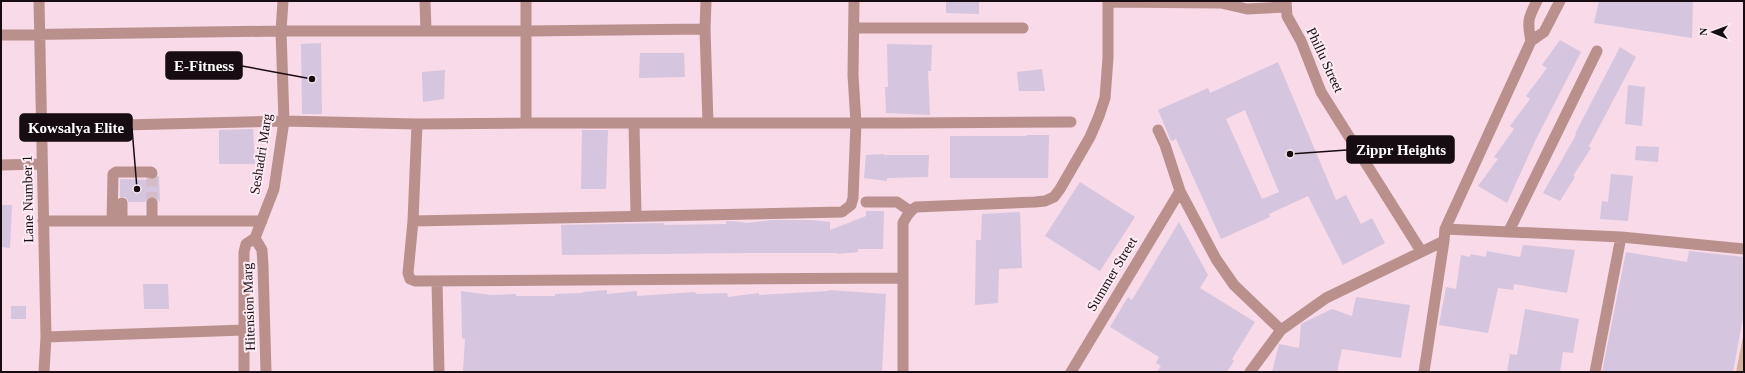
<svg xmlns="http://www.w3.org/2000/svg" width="1745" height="373" font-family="Georgia,serif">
  <rect width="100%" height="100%" fill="#f8dae8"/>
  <path fill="#d4b39c" d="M1744 332V372H1736Z"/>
  <path fill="#d5c5de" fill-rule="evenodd" d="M946 1H979V14L946 13Z
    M1599 1H1693L1692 38 1594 23Z
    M1560 40 1581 52 1536 139 1507 203 1478 186 1498 159 1494 157 1514 129 1510 126 1530 99 1526 96 1547 68 1542 65Z
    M321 43 322 114H302L301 44Z
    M887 44 932 45 931 71H928L930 115 886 113 885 87H888Z
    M1620 47 1636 57 1589 146 1591 148 1573 176 1575 177 1560 201 1543 193 1576 135 1575 134Z
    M640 53H684L685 77 639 78Z
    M1278 62 1336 200 1346 195 1361 224 1372 218 1385 243 1343 265 1308 196 1269 214 1270 217 1221 239 1176 139 1171 141 1158 110 1208 88 1210 93ZM1245 110 1279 192 1262 199 1226 119Z
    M1042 69 1045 91H1019L1017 72Z
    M445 70 444 99 423 102 422 72Z
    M1628 85 1645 87 1642 126 1625 124Z
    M253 129 255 164H219V130Z
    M582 130H608L606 189H581Z
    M1027 135H1049L1048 178H950V136H1027Z
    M1636 146 1659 147 1658 162 1635 160Z
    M884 154V155H929L928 177 887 178V181L864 178 866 155Z
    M1611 174 1633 176 1628 221 1600 219 1602 201 1608 202Z
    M159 176 160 202 156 197 152 196 148 197 145 202H129L125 197H120V179L153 180Z
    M1080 182 1135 217 1100 271 1045 236Z
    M1 205H12L10 248 1 247Z
    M866 211H884L883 249H858V252L837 254V253H746L562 255 561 225 664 223V225L726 224V221H732L747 223 773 220H810L830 222V230L866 216Z
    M1020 212 1022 268 999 269 998 303 975 305 976 240H981L982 214Z
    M1179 222 1208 275 1200 288 1255 322 1232 359 1234 361 1227 372H1157L1161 366 1156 363 1159 357 1110 327 1128 297 1132 300Z
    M1523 245 1575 250 1567 293 1514 284 1513 290 1498 288 1488 333 1439 325 1446 287 1456 289 1461 255 1470 257 1471 254 1486 257 1487 251 1520 257Z
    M1689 251 1744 257V312L1733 372H1602L1626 252 1687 262Z
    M143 284H168L169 309H144Z
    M607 290V294L637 291V296L695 292 696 294 727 293 728 297 759 293V295L829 291V290L886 294 882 372H463L465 339 462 338 461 291 491 295 516 294V296H555V294L583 293V292Z
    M1356 297 1410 305 1401 358 1342 349 1337 372H1272L1279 344 1299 348 1301 324 1332 309 1352 316Z
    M11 306H26V319H11Z
    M1525 309 1579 319 1573 353 1563 352 1560 372H1507L1510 354 1517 355Z"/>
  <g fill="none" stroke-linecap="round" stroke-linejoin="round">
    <path stroke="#d6bbc8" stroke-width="11" stroke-dasharray="11 5.5" stroke-linecap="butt" d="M152 203V173"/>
    <path stroke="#ba908d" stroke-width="11" d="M39 1 46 337 44 372
      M425 1 426 31
      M1286 1 1287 16 1301 41 1321 92 1421 251
      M1108 2 1221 3 1247 9 1286 7
      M854 28H1023
      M705 29 708 123
      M1 35 281 31H526L705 29 706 1
      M1531 41C1527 22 1528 18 1537 1
      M526 123V1
      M634 123 636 215
      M417 124 413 221 408 273 410 279 415 281 903 278
      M41 127 284 121 417 124 526 123H905L1071 122
      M1158 130 1165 145 1180 191 1216 259 1234 285 1281 330
      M1 165 42 164
      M866 202H897L910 211
      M152 203V221
      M43 221H262
      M112 221 113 174 116 172H151L152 173
      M122 221V203
      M413 221 842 212 851 205 853 198 856 123 853 75 854 1
      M1445 229 1531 41 1544 32 1560 1
      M1509 231 1597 51
      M255 238 274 189 284 121 281 31 283 1
      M255 238 262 250 263 266 266 372
      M437 281 439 372
      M46 337 244 330
      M244 372V252L246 244 255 238
      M903 372V223C907 216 909 211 916 207L1035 202 1045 201 1054 197 1060 189 1090 137 1099 116 1105 98 1108 58V1
      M1071 372 1180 191
      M1250 372 1281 330 1326 298 1444 241 1445 229 1621 237 1744 249
      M1424 372 1444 241
      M1595 372 1621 237"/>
  </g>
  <g text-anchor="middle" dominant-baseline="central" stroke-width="4" stroke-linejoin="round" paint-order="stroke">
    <g font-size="14" fill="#160c11" stroke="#fdebf3">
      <text transform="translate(1325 60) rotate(65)">Phillu Street</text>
      <text transform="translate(261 154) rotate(-81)">Seshadri Marg</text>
      <text transform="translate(28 199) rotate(-91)">Lane Number 1</text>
      <text transform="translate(1112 274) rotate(-59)">Summer Street</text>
      <text transform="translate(249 307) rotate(-92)">Hitension Marg</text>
    </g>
  </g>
  <path fill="none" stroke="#160c11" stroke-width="1.5" d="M312 79L242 66M137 189L132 128M1290 154L1347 150"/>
  <g fill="#160c11" stroke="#fdebf3" stroke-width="1.5">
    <circle cx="312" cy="79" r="4"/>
    <circle cx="137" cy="189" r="4"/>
    <circle cx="1290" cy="154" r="4"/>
  </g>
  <g fill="#160c11" stroke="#160c11" stroke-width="1.5">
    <rect x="166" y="52" width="76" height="27" rx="4"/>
    <rect x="20" y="114" width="112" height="27" rx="4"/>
    <rect x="1347" y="136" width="107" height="27" rx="4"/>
  </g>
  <g font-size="15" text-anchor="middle" font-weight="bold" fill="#fff">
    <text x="204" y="71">E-Fitness</text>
    <text x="76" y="133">Kowsalya Elite</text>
    <text x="1401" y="155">Zippr Heights</text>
  </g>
  <rect width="1745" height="373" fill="none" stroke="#160c11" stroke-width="4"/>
  <g transform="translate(1713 32) rotate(271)" stroke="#fdebf3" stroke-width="3" paint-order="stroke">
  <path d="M0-3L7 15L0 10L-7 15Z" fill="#160c11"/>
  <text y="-6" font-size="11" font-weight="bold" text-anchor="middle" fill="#160c11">N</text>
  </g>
</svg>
